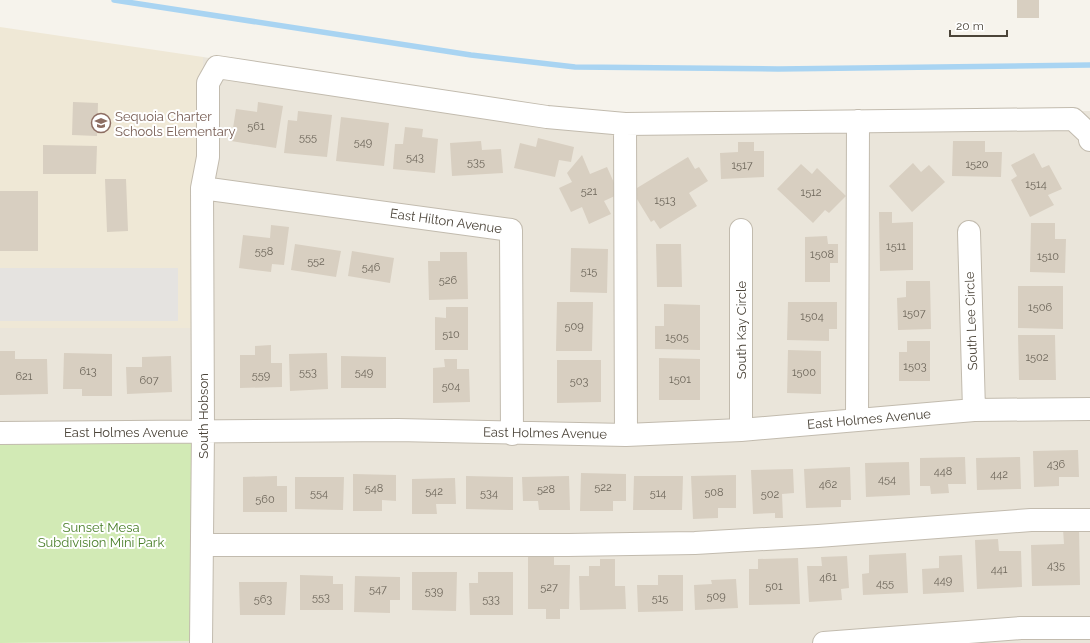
<svg xmlns="http://www.w3.org/2000/svg" width="1090" height="643" font-family="Raleway,sans-serif">
  <rect width="100%" height="100%" fill="#f6f3ec"/>
  <path fill="#eae5da" d="M203 57 571 113 1090 111V643H203L0 433V328L202 327Z
    M201 641V643H0Z"/>
  <path fill="#efe8d6" d="M0 27 203 57 202 328H0Z"/>
  <path fill="#d2eab5" d="M203 431 201 641 0 643V433Z"/>
  <path fill="#e5e3e0" d="M0 268H178V321H0Z"/>
  <g fill="none" stroke-linecap="round" stroke-linejoin="round">
    <path stroke="#a9d4f2" stroke-width="5.5" d="M114 0 471 55 575 67 778 69 1090 65"/>
  </g>
  <path fill="#d8cfc1" d="M1017 0H1039V18H1017Z
    M73 102 98 103 97 136 72 135Z
    M258 102 283 106 276 148 231 141 236 109 257 112Z
    M298 111 332 115 327 157 284 153 288 120 297 121Z
    M341 117 389 123 384 166 336 161Z
    M405 127 423 129 422 137 438 139 435 173 393 169 395 144H403Z
    M538 138 574 147 571 162 559 160 555 177 514 168 520 143 536 147Z
    M481 141 482 150 501 149 503 173 452 176 450 143Z
    M953 141H985V152H1002L1001 177 952 176Z
    M738 142H754V151H764V177L721 179 720 153 738 152Z
    M43 145 97 146 96 174H43Z
    M1034 153 1042 168 1049 165 1062 189 1048 195 1054 205 1030 217 1011 180 1017 176 1011 165Z
    M582 155 590 174 607 167 619 194 604 201 611 214 589 224 582 207 571 212 559 188 572 182 567 173Z
    M688 157 695 169 699 167 708 181 689 193 697 206 660 229 654 220 651 222 632 191Z
    M913 163 921 172 929 165 945 182 912 212 889 186Z
    M801 164 812 174 817 168 846 196 829 213 825 210 813 223 777 189Z
    M105 179H126L128 231 107 232Z
    M0 191H38V251H0Z
    M879 212H892V223L913 222V270L880 271Z
    M1031 223H1055V239H1066L1065 273 1030 272Z
    M271 225 289 227 284 265 272 264 271 272 239 268 243 235 270 238Z
    M827 236 828 244H838V263H830V282H805V237Z
    M295 244 341 251 336 277 291 270Z
    M656 244H681L682 287H657Z
    M571 248 608 249 607 293 570 292Z
    M352 251 394 258 390 283 348 276Z
    M440 252H467L468 299 429 300 428 261H440Z
    M906 281H930L931 329 898 330 897 298 906 297Z
    M1018 286H1063V329L1018 328Z
    M557 302H593L592 351H556Z
    M788 302H837V329H829V341L787 340Z
    M664 304 700 305V350L655 349V326H664Z
    M446 307H468V350H435V317L446 318Z
    M1018 335H1055L1056 380H1019Z
    M907 341H930V381H899V352H907Z
    M271 345V363H282V387L240 388V355H255V346Z
    M788 350 821 351V394L787 393Z
    M0 351H15V359H47L48 394 0 395Z
    M64 353 112 354V396H82V389H63Z
    M327 353 328 389 290 391 289 354Z
    M171 356 172 392 127 394 126 367H142V357Z
    M341 356 386 357V388H341Z
    M659 358 700 359V400H659Z
    M444 359H457V369H469L470 402 433 403V368L445 367Z
    M557 360H601V402L557 403Z
    M1078 450 1079 477H1059V486L1034 487 1033 451Z
    M965 457 966 484H948L949 493 931 494 930 486H920V458Z
    M1020 457 1021 489 977 490 976 458Z
    M909 462 910 495 866 497 865 463Z
    M850 467 851 500H841V507L806 508 804 469Z
    M793 469 794 493 782 494 783 518H775V513L753 514 751 470Z
    M581 473 626 474V501H613V511H580Z
    M353 474 396 475V501L382 500V511H353Z
    M736 475V508H718V518L693 519 691 476Z
    M277 476V486H287V512H243V477Z
    M466 476 513 477V510L466 509Z
    M569 476 570 510H539L538 501H523L522 477Z
    M634 476H683L682 510H633Z
    M295 477H344L343 510 295 509Z
    M455 478 456 504H436L437 514H412V479Z
    M1063 529H1079L1080 585 1032 586 1031 545 1064 544Z
    M998 539 999 551H1021L1022 587 977 589 975 540Z
    M528 551H554V565H570L569 609H560V619H546V609H528Z
    M906 553 908 593 863 595 862 574 869 573V555Z
    M962 555 964 592 923 594 922 569 939 568V556Z
    M847 556 849 588 841 589 842 600 809 602 807 566H822L821 557Z
    M798 558 800 604 749 605V569H758V559Z
    M600 559H615V586H625L626 609 580 610 579 576H589V566H600Z
    M412 572H457L456 611 412 610Z
    M478 572H513V615H470L469 583H478Z
    M300 575 333 576V584H343V610H300Z
    M658 575H683V611L638 612 637 585H658Z
    M355 576 400 577V600H390V613L354 612Z
    M736 579 738 608 695 610 694 585 712 584 711 580Z
    M239 582H287L285 615H240Z"/>
  <g fill="none" stroke-linecap="round" stroke-linejoin="round">
    <g stroke="#c2bbae" stroke-width="24">
      <path id="minor" d="M625 124 626 435
        M202 188 511 230 512 434
        M969 232 974 410
        M857 420 858 121
        M741 430V230
        M0 433 398 430 626 435 741 430 974 410 1090 409
        M202 545H568L695 543 818 536 1031 520H1090
        M201 643 203 431 202 188 208 157V83L217 67 547 117 625 124 1073 119 1090 135V140
        M824 643 1021 628H1090"/>
    </g>
    <use href="#minor" stroke="#fff" stroke-width="22"/>
  </g>
  <defs>
    <g id="school-ring" transform="scale(1)"><circle r="9.5" fill="#fff" stroke="#8d6e63" stroke-width="1.5"/><path d="M0-5L7-2L0 1L-7-2ZM-4 1L0 2.5L4 1V4Q0 6-4 4Z" fill="#8d6e63"/></g>
  </defs>
  <g fill-rule="evenodd">
    <use href="#school-ring" x="101" y="123"/>
  </g>
  <g text-anchor="middle" dominant-baseline="central" stroke-width="4" stroke-linejoin="round" paint-order="stroke">
    <g font-size="11" fill="#6e675b">
      <text x="256" y="126">561</text>
      <text x="308" y="137">555</text>
      <text x="363" y="142">549</text>
      <text x="415" y="157">543</text>
      <text x="476" y="162">535</text>
      <text x="977" y="164">1520</text>
      <text x="742" y="165">1517</text>
      <text x="1036" y="184">1514</text>
      <text x="589" y="191">521</text>
      <text x="811" y="192">1512</text>
      <text x="665" y="200">1513</text>
      <text x="896" y="246">1511</text>
      <text x="264" y="251">558</text>
      <text x="822" y="254">1508</text>
      <text x="1048" y="256">1510</text>
      <text x="316" y="261">552</text>
      <text x="371" y="267">546</text>
      <text x="589" y="271">515</text>
      <text x="448" y="280">526</text>
      <text x="1040" y="307">1506</text>
      <text x="914" y="313">1507</text>
      <text x="812" y="316">1504</text>
      <text x="574" y="326">509</text>
      <text x="451" y="334">510</text>
      <text x="677" y="337">1505</text>
      <text x="1037" y="357">1502</text>
      <text x="915" y="366">1503</text>
      <text x="88" y="371">613</text>
      <text x="308" y="372">553</text>
      <text x="364" y="372">549</text>
      <text x="804" y="372">1500</text>
      <text x="261" y="375">559</text>
      <text x="24" y="376">621</text>
      <text x="680" y="379">1501</text>
      <text x="149" y="380">607</text>
      <text x="579" y="381">503</text>
      <text x="451" y="386">504</text>
      <text x="1056" y="464">436</text>
      <text x="943" y="471">448</text>
      <text x="999" y="474">442</text>
      <text x="887" y="479">454</text>
      <text x="828" y="484">462</text>
      <text x="603" y="487">522</text>
      <text x="374" y="488">548</text>
      <text x="546" y="489">528</text>
      <text x="434" y="491">542</text>
      <text x="714" y="492">508</text>
      <text x="319" y="493">554</text>
      <text x="489" y="493">534</text>
      <text x="658" y="493">514</text>
      <text x="770" y="494">502</text>
      <text x="265" y="499">560</text>
      <text x="1056" y="565">435</text>
      <text x="999" y="569">441</text>
      <text x="828" y="577">461</text>
      <text x="943" y="580">449</text>
      <text x="885" y="583">455</text>
      <text x="774" y="586">501</text>
      <text x="549" y="587">527</text>
      <text x="378" y="589">547</text>
      <text x="434" y="591">539</text>
      <text x="716" y="596">509</text>
      <text x="321" y="597">553</text>
      <text x="660" y="598">515</text>
      <text x="263" y="599">563</text>
      <text x="491" y="599">533</text>
    </g>
    <g font-size="13" fill="#785e54" stroke="#fff" text-anchor="start">
      <text x="115" y="116">Sequoia Charter<tspan x="115" dy="15">Schools Elementary</tspan></text>
    </g>
    <g font-size="13" fill="#4b4439" stroke="#fff">
      <text transform="translate(446 221) rotate(8)">East Hilton Avenue</text>
      <text transform="translate(971 321) rotate(-92)">South Lee Circle</text>
      <text transform="translate(741 330) rotate(-90)">South Kay Circle</text>
      <text transform="translate(203 416) rotate(-90)">South Hobson</text>
      <text transform="translate(869 419) rotate(-5)">East Holmes Avenue</text>
      <text x="126" y="432">East Holmes Avenue</text>
      <text transform="translate(545 433) rotate(1)">East Holmes Avenue</text>
    </g>
    <g font-size="13" fill="#4a7f2a" stroke="#fff">
      <text x="101" y="527">Sunset Mesa<tspan x="101" dy="15">Subdivision Mini Park</tspan></text>
    </g>
  </g>
  <path d="M950 30v6h57v-6" fill="none" stroke="#4b4439" stroke-width="2"/>
  <text x="956" y="30" font-size="12" fill="#4b4439" stroke="#ffffff" stroke-width="3" paint-order="stroke">20 m</text>
</svg>
